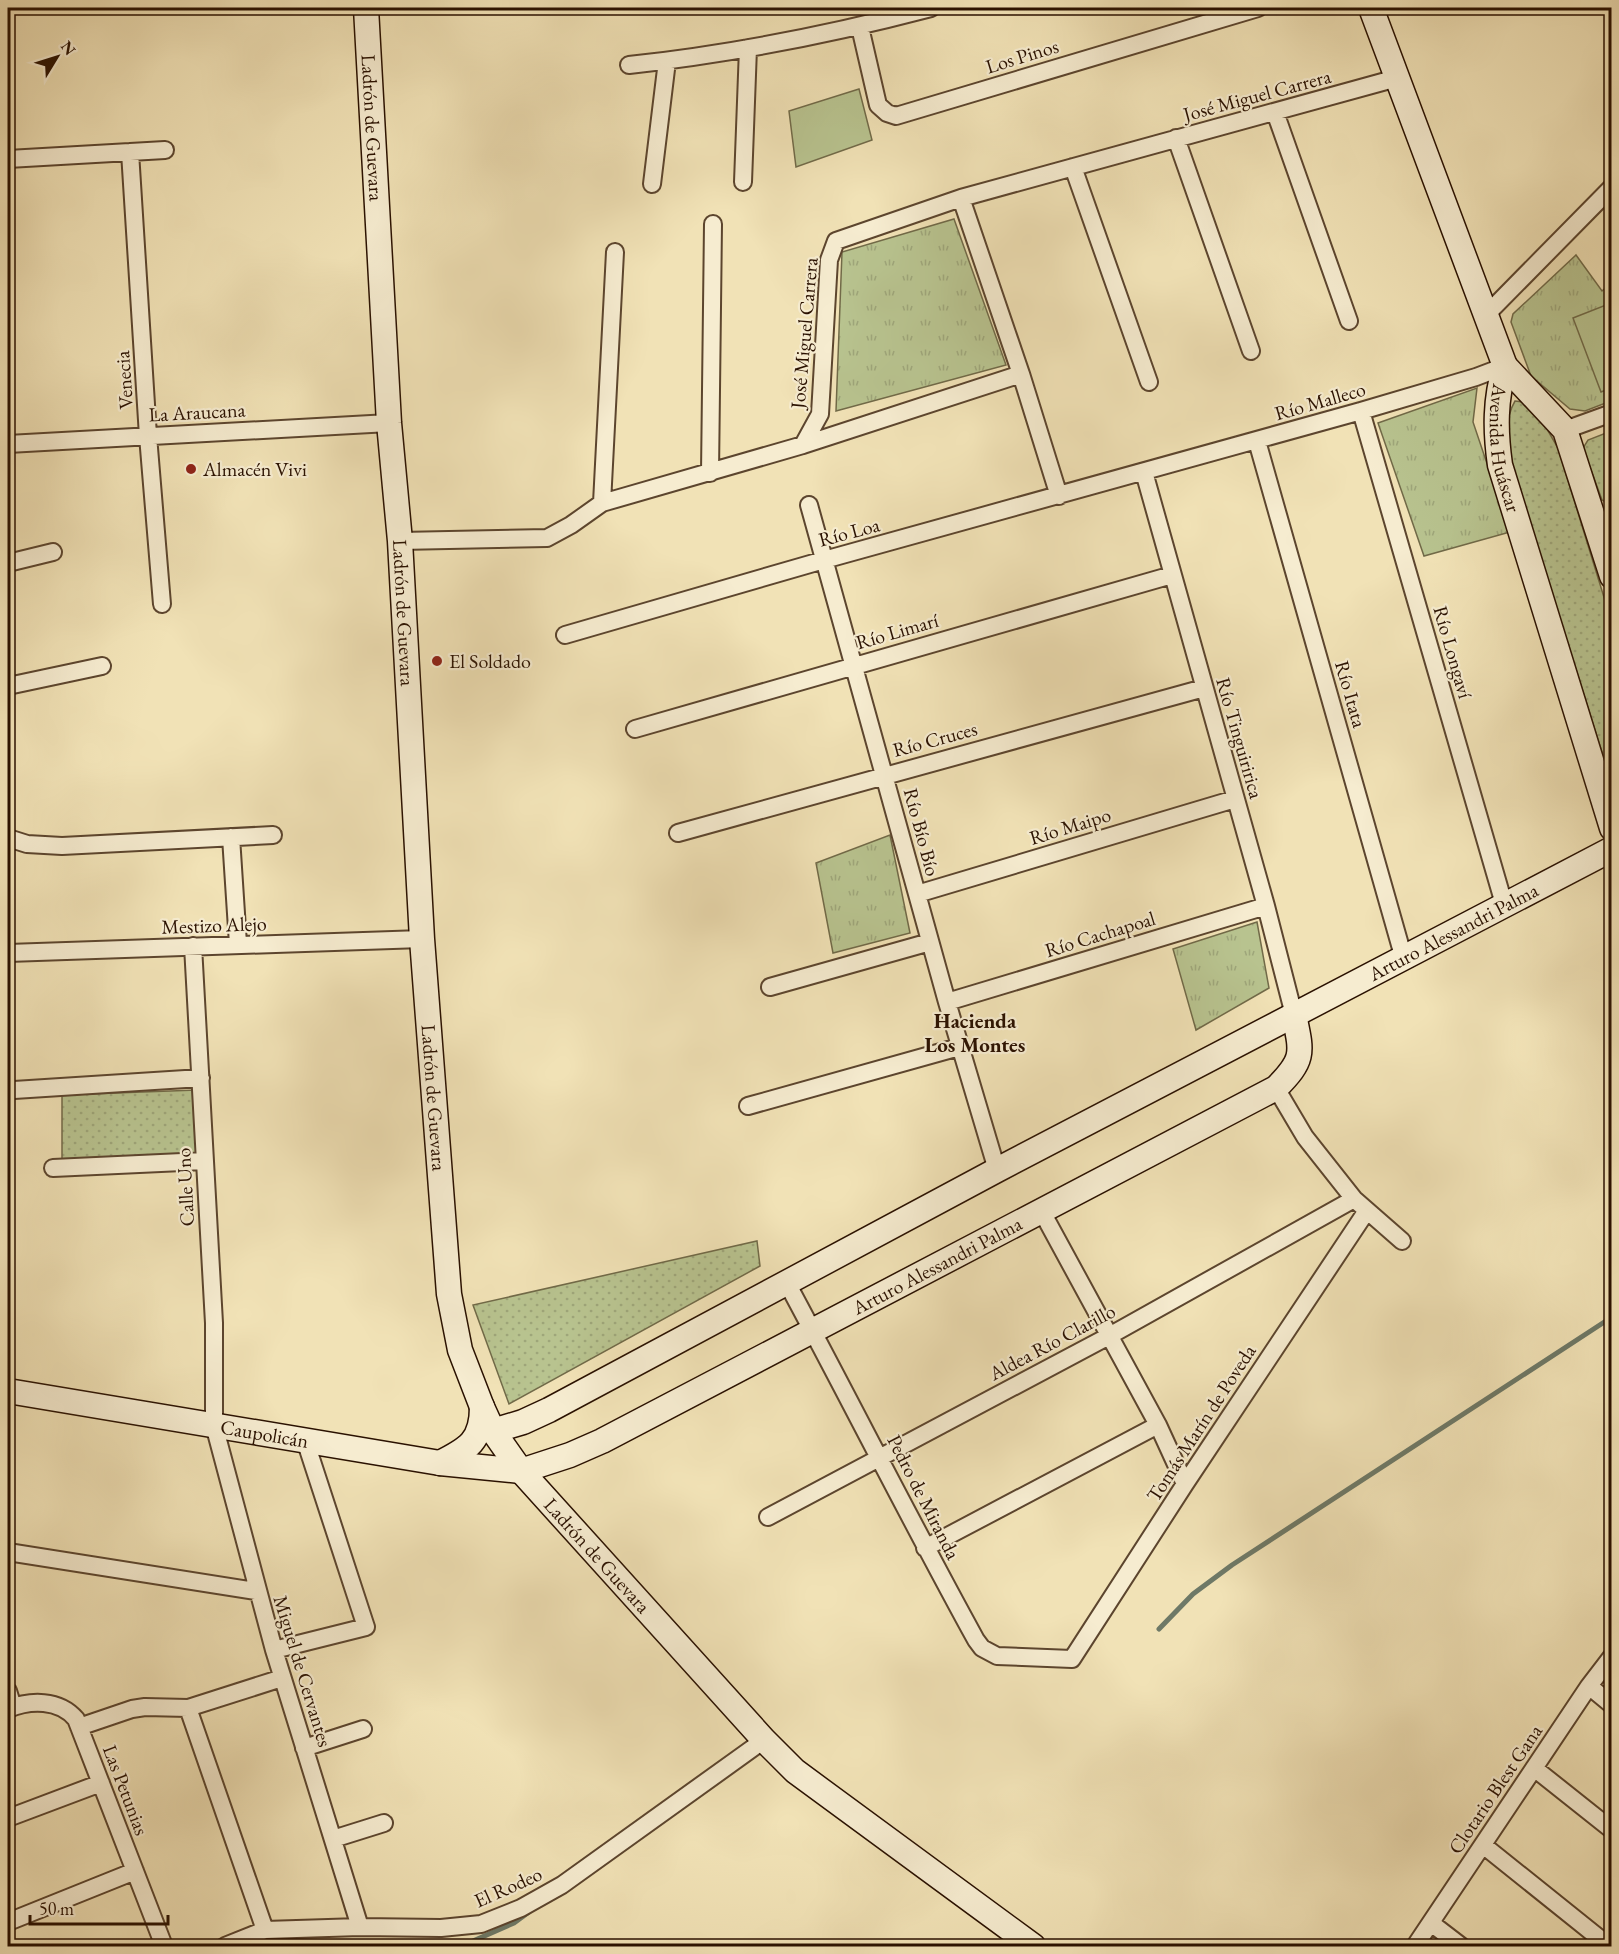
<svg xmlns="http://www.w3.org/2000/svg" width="1619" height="1954" font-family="'EB Garamond',serif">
  <defs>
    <pattern id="grass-dots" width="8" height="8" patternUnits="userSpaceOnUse" patternTransform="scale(1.5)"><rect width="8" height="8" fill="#b8c38f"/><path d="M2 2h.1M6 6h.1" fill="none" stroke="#9ea67a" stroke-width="1.8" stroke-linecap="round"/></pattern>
    <pattern id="park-tufts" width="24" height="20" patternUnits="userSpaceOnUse" patternTransform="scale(1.5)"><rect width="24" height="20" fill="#b8c38f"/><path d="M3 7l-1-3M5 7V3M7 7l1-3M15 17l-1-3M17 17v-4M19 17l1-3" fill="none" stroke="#9ea67a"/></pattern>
  </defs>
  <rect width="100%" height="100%" fill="#f1e2b6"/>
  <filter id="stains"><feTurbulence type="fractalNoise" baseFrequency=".00333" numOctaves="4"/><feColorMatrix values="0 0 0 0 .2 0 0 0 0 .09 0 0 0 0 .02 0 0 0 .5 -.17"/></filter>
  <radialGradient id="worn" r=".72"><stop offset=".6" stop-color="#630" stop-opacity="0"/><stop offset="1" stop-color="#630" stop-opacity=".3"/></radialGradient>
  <path fill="url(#grass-dots)" stroke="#716a48" stroke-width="1.5" d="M1515 401 1523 402 1547 429 1558 448 1611 620V781L1514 472C1509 448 1502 423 1515 401Z
    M1611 431V505L1602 500 1583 448 1588 440Z
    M197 1090 199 1156 62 1161V1095Z
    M757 1241 760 1266 509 1404 473 1305Z"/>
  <path fill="url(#park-tufts)" stroke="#716a48" stroke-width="1.5" d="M954 219 1006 365 836 411 842 252Z
    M1576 255 1602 291 1611 283V401L1585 411 1570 409 1531 376 1511 322 1513 314Z
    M1477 388 1473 422 1510 532 1424 556 1378 423Z
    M890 835 910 933 833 953 816 863Z
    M1257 922 1269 988 1196 1030 1173 949Z"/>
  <path fill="#b8c38f" stroke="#716a48" stroke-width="1.5" d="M859 89 872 140 796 167 789 111Z
    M1611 303V388L1601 392 1573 318Z"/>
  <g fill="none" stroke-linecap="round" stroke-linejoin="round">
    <path stroke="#6e7967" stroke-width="5" d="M1159 1629 1193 1594 1232 1565 1612 1317
      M419 1946 464 1945 514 1923 529 1912"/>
    <g stroke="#5c452e" stroke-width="20">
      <path id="street" d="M860 27 878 105 887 113 896 116 1258 8
        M629 65C731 54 832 34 931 8
        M1275 112 1349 321
        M1176 138 1251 351
        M130 152 148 436 162 604
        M8 159 165 150
        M1073 167 1149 382
        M743 182 748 48
        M652 184 667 61
        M961 198 1021 374 1059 496
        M1486 315 1612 187
        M1361 411 1504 904
        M1565 430 1612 413
        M1257 441 1404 959
        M8 444 389 423
        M803 445 1021 374
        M1144 472 1266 906 1294 1015
        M710 473 713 224
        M602 503 615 252
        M809 505 947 1002 997 1170
        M1596 526 1612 521
        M400 541 547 538 571 525 602 503 803 445 820 414 829 260 836 241 961 198 1397 78
        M8 563 53 552
        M565 635 824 560 1361 411 1476 377 1505 366
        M8 686 102 666
        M635 729 1172 575
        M678 833 1204 688
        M231 837 238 944
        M8 838 27 844 62 846 273 835
        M917 894 1235 799
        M193 946 214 1323V1425L274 1650 360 1927
        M8 953 422 939
        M770 987 930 942
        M947 1002 1266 906
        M1276 1088 1305 1137 1354 1199 1402 1241
        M14 1090 201 1078
        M748 1106 959 1047
        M53 1168 204 1161
        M1041 1210 1158 1425 1185 1484
        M787 1283C851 1402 911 1522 976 1640L982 1648 997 1656 1072 1659 1185 1484 1366 1212
        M768 1517 1109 1336 1354 1199
        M925 1548 1158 1425
        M8 1552 256 1591
        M274 1650 366 1627 305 1440
        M1589 1686 1612 1705
        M8 1691 13 1707
        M188 1708 265 1930
        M8 1709C30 1700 59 1699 76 1719L164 1946
        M79 1727 132 1709 145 1707 188 1708 282 1678
        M304 1748 363 1729
        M1534 1768 1612 1830
        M8 1818 101 1783
        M333 1839 384 1823
        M1483 1845 1609 1946
        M8 1922 135 1871
        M1431 1923 1461 1946
        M225 1946 265 1930 360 1927 441 1928 481 1924 521 1908 562 1885 764 1740
        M1415 1946 1589 1686 1612 1656"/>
    </g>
    <g stroke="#2a1100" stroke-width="27">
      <g id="secondary">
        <path id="s1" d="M366 8 389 423 400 541 422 939 449 1294 460 1350 482 1407 493 1431 521 1471 764 1740 795 1771 1033 1946"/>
        <path id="s2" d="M1371 8 1505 366C1495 399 1495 430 1500 465L1612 828"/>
        <path d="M1505 366 1565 430 1612 576"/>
        <path id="s3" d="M8 1391 440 1463 521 1471 570 1455 602 1441 1276 1088C1305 1059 1302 1053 1294 1015"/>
        <path id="s4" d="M493 1431 523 1422 549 1410 997 1170 1612 849"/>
        <path d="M440 1463C468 1449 482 1441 482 1407"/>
      </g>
    </g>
    <use href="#street" stroke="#f6ecd0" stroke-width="16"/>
    <use href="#secondary" stroke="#f6ecd0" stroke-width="24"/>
  </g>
  <g fill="#8f2418" stroke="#f6ecd0" stroke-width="2">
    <circle cx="191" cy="469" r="6"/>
    <circle cx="437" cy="661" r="6"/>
  </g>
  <g text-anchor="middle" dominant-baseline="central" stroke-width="4.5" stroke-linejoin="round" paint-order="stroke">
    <g font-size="20" fill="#2a1100" stroke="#f6ecd0">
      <text transform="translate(1022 56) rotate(-17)">Los Pinos</text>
      <text transform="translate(1257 95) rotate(-15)">José Miguel Carrera</text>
      <text stroke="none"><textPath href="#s1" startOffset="120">Ladrón de Guevara</textPath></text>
      <text transform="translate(804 333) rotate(-85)">José Miguel Carrera</text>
      <text transform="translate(124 380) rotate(-94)">Venecia</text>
      <text transform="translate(1320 401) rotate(-16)">Río Malleco</text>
      <text transform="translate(197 412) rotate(-3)">La Araucana</text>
      <text stroke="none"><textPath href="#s2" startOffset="466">Avenida Huáscar</textPath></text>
      <text transform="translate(849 532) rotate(-15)">Río Loa</text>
      <text stroke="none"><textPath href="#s1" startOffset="606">Ladrón de Guevara</textPath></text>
      <text transform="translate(897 631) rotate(-16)">Río Limarí</text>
      <text transform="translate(1453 652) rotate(74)">Río Longaví</text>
      <text transform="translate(1351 694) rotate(74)">Río Itata</text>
      <text transform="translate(1240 738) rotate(74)">Río Tinguiririca</text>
      <text transform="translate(935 739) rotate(-15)">Río Cruces</text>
      <text transform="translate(1070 826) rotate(-17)">Río Maipo</text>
      <text transform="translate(922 832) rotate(75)">Río Bío Bío</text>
      <text transform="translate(214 925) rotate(-2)">Mestizo Alejo</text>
      <text stroke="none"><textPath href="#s4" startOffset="1083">Arturo Alessandri Palma</textPath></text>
      <text transform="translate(1100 934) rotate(-17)">Río Cachapoal</text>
      <text stroke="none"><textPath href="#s1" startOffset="1092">Ladrón de Guevara</textPath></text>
      <text transform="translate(185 1187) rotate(-93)">Calle Uno</text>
      <text stroke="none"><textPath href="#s3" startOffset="984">Arturo Alessandri Palma</textPath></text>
      <text transform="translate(1052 1342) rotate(-28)">Aldea Río Clarillo</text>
      <text transform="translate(1201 1423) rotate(-57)">Tomás Marín de Poveda</text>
      <text stroke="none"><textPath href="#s3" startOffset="260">Caupolicán</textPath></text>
      <text transform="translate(924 1497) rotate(63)">Pedro de Miranda</text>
      <text stroke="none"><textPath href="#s1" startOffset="1596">Ladrón de Guevara</textPath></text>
      <text transform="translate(303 1671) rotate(73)">Miguel de Cervantes</text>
      <text transform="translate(1495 1789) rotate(-56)">Clotario Blest Gana</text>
      <text transform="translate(126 1790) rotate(69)">Las Petunias</text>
      <text transform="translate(508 1887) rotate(-24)">El Rodeo</text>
    </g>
    <g font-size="20" fill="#2a1100" stroke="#f6ecd0" text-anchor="start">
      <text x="203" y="469">Almacén Vivi</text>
      <text x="449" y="661">El Soldado</text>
    </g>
    <g font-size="21" font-weight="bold" fill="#2a1100" stroke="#f6ecd0">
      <text x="975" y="1020">Hacienda<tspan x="975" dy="24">Los Montes</tspan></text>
    </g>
  </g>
  <rect width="1619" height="1954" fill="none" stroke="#f1e2b6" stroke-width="30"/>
  <rect x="9" y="9" width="1601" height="1936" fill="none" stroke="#2a1100" stroke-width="3"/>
  <rect x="15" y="15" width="1589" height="1924" fill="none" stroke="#2a1100" stroke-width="1.5"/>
  <g transform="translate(57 57) rotate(52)" stroke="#f6ecd0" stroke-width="4.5" paint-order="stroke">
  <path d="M0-4.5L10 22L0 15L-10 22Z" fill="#2a1100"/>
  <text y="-9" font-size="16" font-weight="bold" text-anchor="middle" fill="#2a1100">N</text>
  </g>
  <path d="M30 1915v9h138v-9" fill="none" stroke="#2a1100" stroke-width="3"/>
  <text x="39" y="1915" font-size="18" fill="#2a1100" stroke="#f6ecd0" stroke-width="4.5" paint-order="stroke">50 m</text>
  <rect width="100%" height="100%" filter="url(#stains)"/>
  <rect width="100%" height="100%" fill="url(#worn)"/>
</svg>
